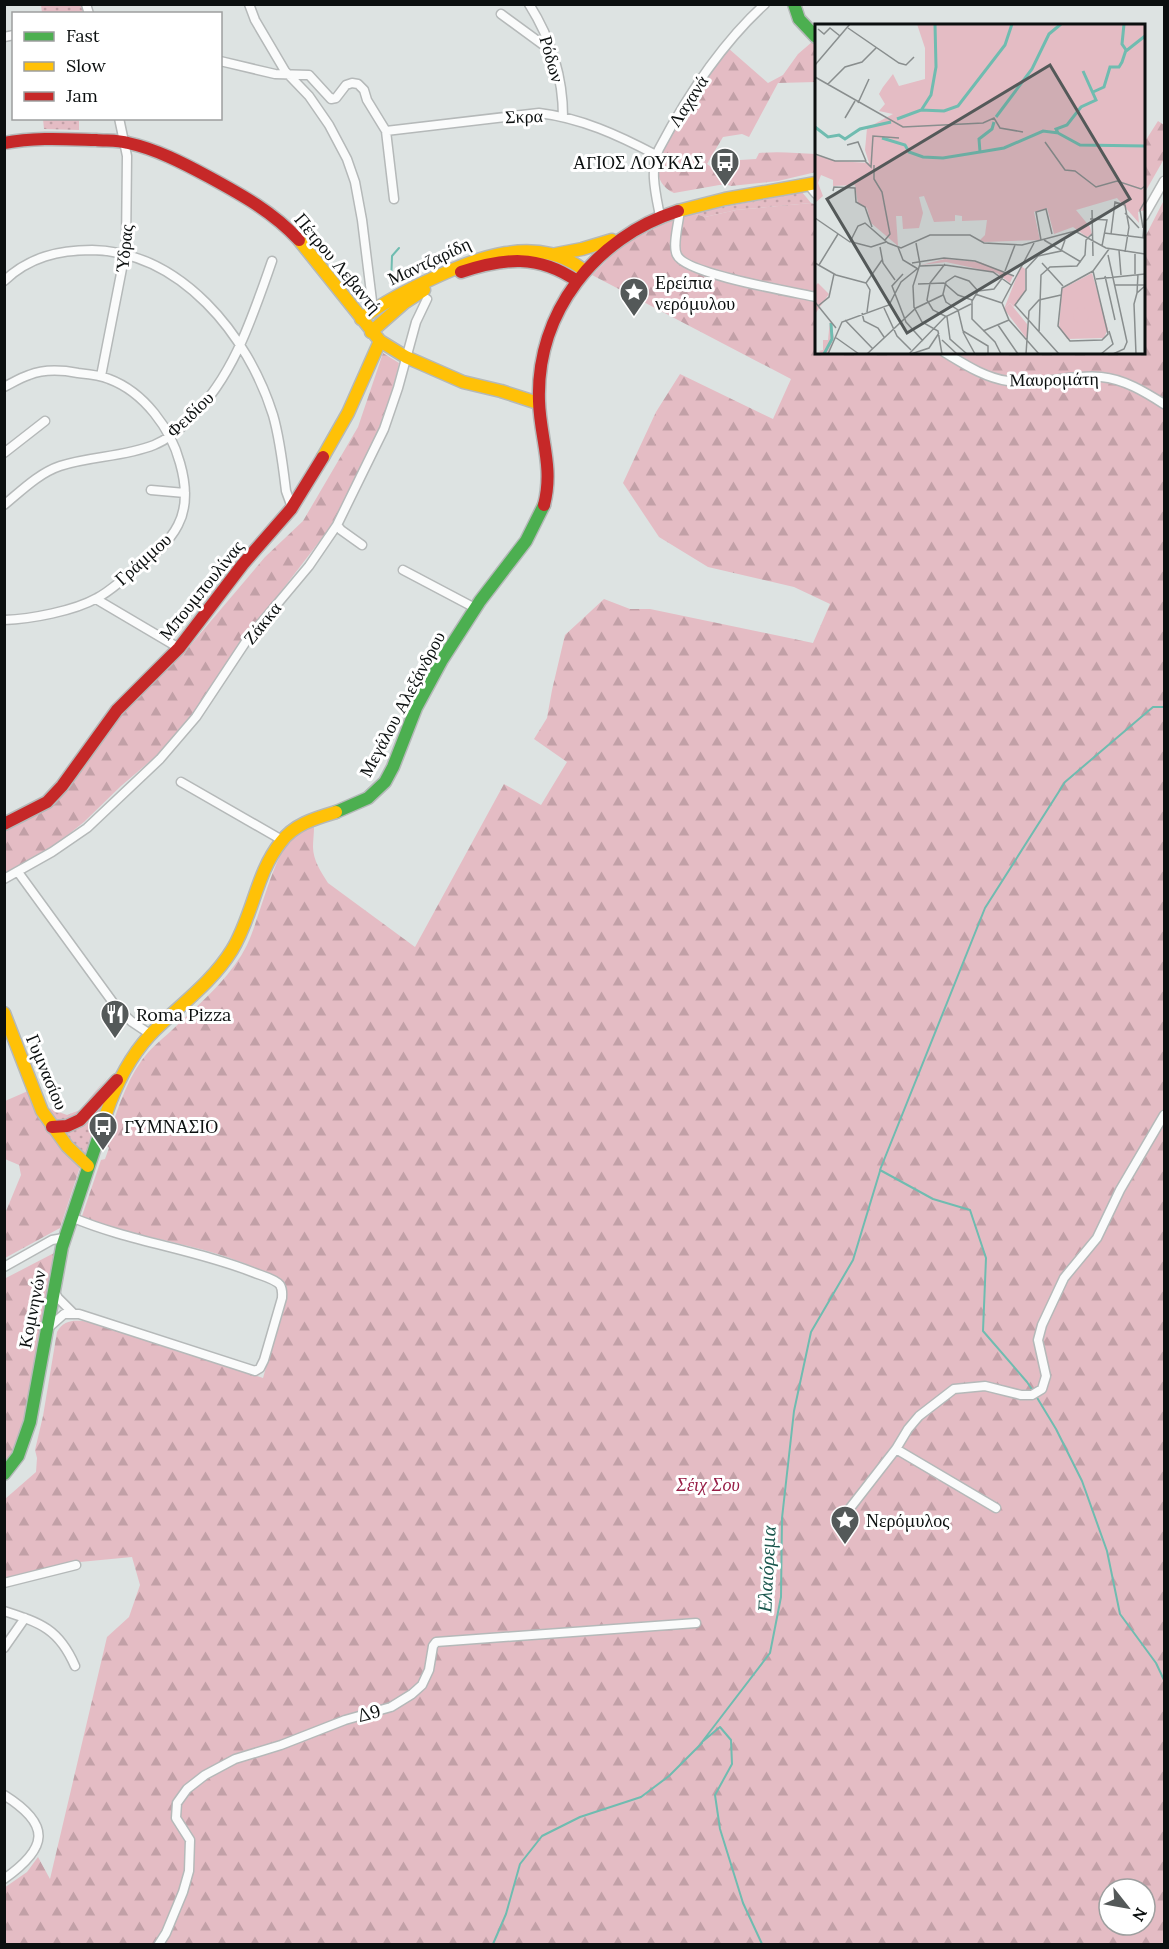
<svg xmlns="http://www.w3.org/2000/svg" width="1169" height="1949" font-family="Lora,serif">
  <defs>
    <pattern id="grass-dots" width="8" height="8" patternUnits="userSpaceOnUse" patternTransform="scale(1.5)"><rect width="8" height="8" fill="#e4bcc4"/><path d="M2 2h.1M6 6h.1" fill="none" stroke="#c2a0a7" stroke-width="1.8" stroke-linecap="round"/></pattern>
    <pattern id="forest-firs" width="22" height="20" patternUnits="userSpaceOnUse" patternTransform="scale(1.5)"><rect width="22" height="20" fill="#e4bcc4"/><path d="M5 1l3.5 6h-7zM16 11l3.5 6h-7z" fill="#c2a0a7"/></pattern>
  </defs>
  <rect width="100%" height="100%" fill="#dde3e2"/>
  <path fill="url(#grass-dots)" d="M41 5H81L83 13H42Z
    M43 119H79V130L44 129Z
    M802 192 811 203 736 210 705 217 692 213Z
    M108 1076 75 1119C58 1121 55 1123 45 1107L67 1115 80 1110Z
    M104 1102 86 1157 77 1151 65 1133 87 1121Z"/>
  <path fill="url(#forest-firs)" fill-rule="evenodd" d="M812 42 816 45V82L778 83 749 137 742 134 723 137 707 164 729 179 740 160 756 159 759 153C778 151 797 153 816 154V172L778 181 731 186 725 184 674 193C661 187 656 176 658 162 661 149 669 136 676 125 692 98 710 73 728 48L768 83 783 75 798 54Z
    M1158 121 1164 125V159L1144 194V143Z
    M1164 200V1944H5L4 1888 27 1872 38 1857 50 1879 107 1637 129 1617 140 1585 132 1557 80 1562 5 1579V1499L36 1472 37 1458 35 1450 43 1416 57 1332C64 1319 76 1320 89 1322L263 1378 286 1297 285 1286C250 1257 182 1245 138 1234 120 1230 96 1227 82 1216L101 1160 105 1159 109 1148 106 1144C116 1115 124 1085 142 1060 150 1049 161 1040 171 1031 198 1005 230 979 247 945 259 920 275 851 293 836 299 832 307 829 314 827 314 834 313 840 313 847 313 860 321 872 328 883L415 947 504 784 541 805 567 762 534 739 547 718 552 690 565 635 604 599 630 609H650L813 643 830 604 794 587 708 567 659 537 623 483 656 412 680 374 773 419 791 379 592 275 619 248 633 239 661 225 692 213 705 217 736 210 811 203 816 205V352H1144V237H1145ZM1109 1889H1145V1925H1109Z
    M383 353 399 363 383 430 329 529 239 646 186 724 155 757 121 786 84 822 54 846 29 862 5 875 4 829 40 810 109 725 183 654 265 557 303 521 358 427Z
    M28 1091 40 1117 61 1147 80 1167 60 1228 5 1258 4 1216 21 1175 19 1165 5 1159V1101Z
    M56 1252 27 1411 17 1449 6 1466 4 1279Z"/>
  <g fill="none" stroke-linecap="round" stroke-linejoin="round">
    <path stroke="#6fbcb0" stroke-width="2" d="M391 285 392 256 399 248
      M1033 1391 1027 1382 983 1331 986 1258 970 1210 933 1199 880 1170 985 908 1065 782 1153 707H1164
      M1036 1396 1056 1429 1082 1481 1107 1551 1120 1614 1156 1663 1164 1680
      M493 1944 506 1914 520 1864 542 1836 580 1817 641 1797 669 1776 702 1743
      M762 1944 743 1903 720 1829 715 1795 732 1764 731 1740 720 1727 702 1742 770 1653 781 1597 782 1518 794 1411 811 1332 853 1260 880 1171"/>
    <g stroke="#b5b9b9" stroke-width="11">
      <path id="street" d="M86 4 89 14
        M249 4 255 20 285 71 309 96 329 125 347 159 355 182 362 220 373 309
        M529 4C551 39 563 76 563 117
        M501 14 542 44 553 50
        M4 37 14 35
        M220 61 275 74 309 75 331 99 336 98 346 85 352 83 358 84 364 90 367 100 386 131 394 199
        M386 131 539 113C581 118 618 135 656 155
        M811 185V188L816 194
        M680 210C679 221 672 246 677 255 685 274 793 292 816 297
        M660 216C656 195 649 169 659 149 687 96 720 45 765 4
        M1144 216 1164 181
        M4 281C29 257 59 250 92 250 181 252 248 335 273 415 280 439 283 466 286 491L290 502 293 506
        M944 352C964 364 985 378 1008 381 1039 386 1070 374 1101 377 1124 379 1145 392 1164 404
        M101 376 126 248 127 156 119 118
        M4 387C12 383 20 378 29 375 44 369 62 370 78 373 88 374 100 375 109 379 144 392 171 429 180 463 186 484 188 506 178 525 168 545 147 560 130 574 119 582 109 592 97 598 74 611 31 619 4 620
        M4 453 45 421
        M151 490 185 493
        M4 505C21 491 39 473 60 466 91 456 124 457 154 445 169 439 180 429 191 418 234 375 252 318 272 261
        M337 525 341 530 362 545
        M403 570 475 608
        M96 599 179 648
        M181 782 282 840
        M18 872 117 1008 132 1022 150 1034
        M4 879 52 852 87 828 160 759 196 717 247 640 309 566 337 525 384 429 398 388 416 322 427 299
        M4 1267 52 1240 63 1238
        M54 1291 58 1298 73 1313
        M47 1329 64 1314H79L255 1371 260 1368 264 1360 282 1298C282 1294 283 1290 280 1285 275 1279 263 1276 255 1273 195 1249 130 1242 71 1217
        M896 1449 996 1508
        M840 1521 896 1449 908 1429 919 1416 954 1389 985 1386 1021 1395H1032L1042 1389 1046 1376 1038 1340 1042 1325 1064 1278 1097 1238 1120 1190 1164 1115
        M4 1583 76 1565
        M4 1611C41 1623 59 1629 75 1666
        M4 1648 25 1618
        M4 1795C52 1825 48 1848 4 1879
        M159 1944 166 1933 183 1892 189 1871 190 1840 176 1818 177 1803 187 1789 205 1775 235 1759 281 1745 345 1720 391 1707 412 1694 422 1685 429 1670 433 1646 436 1642 696 1623"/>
    </g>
    <g stroke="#b5b9b9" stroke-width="15">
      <path id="fast" d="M794 4 799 19 816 37
        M336 812 368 798 385 782 393 767 416 708 442 660 480 601 526 541 544 505
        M4 1474 18 1456 30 1422 62 1247 106 1114"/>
    </g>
    <g stroke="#b5b9b9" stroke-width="15">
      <path id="slow" d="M678 211 725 199 816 183
        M299 240 380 341 406 357 463 382 501 391 538 403
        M556 254 582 249 612 240
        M361 319C381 304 402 293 425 282 474 259 536 232 585 271
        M371 332 404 303 424 290
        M323 457 348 413 380 341
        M4 1013 42 1111 67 1146 88 1166
        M106 1114C116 1084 129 1058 150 1035 177 1007 211 984 232 950 253 916 256 873 281 842 294 824 316 818 336 812"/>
    </g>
    <g stroke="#b5b9b9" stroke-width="15">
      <path id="jam" d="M4 143C35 137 65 139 96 140 106 141 118 140 128 143 156 149 183 163 209 177 242 195 273 212 299 240
        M461 272C504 258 538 254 577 281
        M544 505C554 467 540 438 539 401 536 313 595 237 678 211
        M4 824 47 802 62 786 117 710 179 648 243 564 291 509 323 457
        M52 1127 67 1126 80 1120 117 1080"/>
    </g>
    <use href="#street" stroke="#fafbfb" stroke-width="8"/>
    <use href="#fast" stroke="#4caf50" stroke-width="12"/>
    <use href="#slow" stroke="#ffc107" stroke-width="12"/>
    <use href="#jam" stroke="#c62828" stroke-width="12"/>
  </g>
  <defs>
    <g id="bus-pin" transform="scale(1.5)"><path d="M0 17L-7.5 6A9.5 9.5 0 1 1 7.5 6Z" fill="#545959" stroke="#fff"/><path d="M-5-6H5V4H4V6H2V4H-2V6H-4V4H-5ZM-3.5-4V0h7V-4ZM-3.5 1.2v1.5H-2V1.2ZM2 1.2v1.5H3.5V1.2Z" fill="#fff"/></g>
    <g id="sight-pin" transform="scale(1.5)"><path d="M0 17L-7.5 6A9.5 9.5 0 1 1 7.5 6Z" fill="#545959" stroke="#fff"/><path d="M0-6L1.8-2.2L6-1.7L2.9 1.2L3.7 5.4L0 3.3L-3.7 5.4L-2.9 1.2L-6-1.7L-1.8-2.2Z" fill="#fff"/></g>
    <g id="restaurant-pin" transform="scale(1.5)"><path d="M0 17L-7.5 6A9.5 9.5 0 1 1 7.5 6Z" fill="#545959" stroke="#fff"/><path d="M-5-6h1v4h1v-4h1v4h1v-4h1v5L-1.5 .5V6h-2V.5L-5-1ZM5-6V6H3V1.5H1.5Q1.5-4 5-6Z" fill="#fff"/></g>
  </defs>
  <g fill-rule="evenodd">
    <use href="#bus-pin" x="725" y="162"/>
    <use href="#sight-pin" x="634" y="292"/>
    <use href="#restaurant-pin" x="115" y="1014"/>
    <use href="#bus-pin" x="103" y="1126"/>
    <use href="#sight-pin" x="845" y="1520"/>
  </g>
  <g text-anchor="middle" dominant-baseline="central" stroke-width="6" stroke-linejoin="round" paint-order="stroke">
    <g font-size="18" fill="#0b0f0f" stroke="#fff">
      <text transform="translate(552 59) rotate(74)">Ρόδων</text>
      <text transform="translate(688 101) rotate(-57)">Λαχανά</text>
      <text transform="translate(524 116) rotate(-2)">Σκρα</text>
      <text transform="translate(124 248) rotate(-84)">Ύδρας</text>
      <text transform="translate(429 261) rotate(-25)">Μαντζαρίδη</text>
      <text transform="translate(338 263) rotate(50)">Πέτρου Λεβαντή</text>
      <text transform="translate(1054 379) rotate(-1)">Μαυρομάτη</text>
      <text transform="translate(190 414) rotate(-44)">Φειδίου</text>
      <text transform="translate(143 559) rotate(-42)">Γράμμου</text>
      <text transform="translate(201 590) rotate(-51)">Μπουμπουλίνας</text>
      <text transform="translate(262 623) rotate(-51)">Ζάκκα</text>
      <text transform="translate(402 704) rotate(-62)">Μεγάλου Αλεξάνδρου</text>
      <text transform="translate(47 1072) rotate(67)">Γυμνασίου</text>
      <text transform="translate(32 1309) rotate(-79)">Κομνηνών</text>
      <text transform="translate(369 1713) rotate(-15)">Δ9</text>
    </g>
    <g font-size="18" fill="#0b0f0f" stroke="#fff" text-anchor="start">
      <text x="704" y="162" text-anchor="end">ΑΓΙΟΣ ΛΟΥΚΑΣ</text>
      <text x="655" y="282">Ερείπια<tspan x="655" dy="21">νερόμυλου</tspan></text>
      <text x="136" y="1014">Roma Pizza</text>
      <text x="124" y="1126">ΓΥΜΝΑΣΙΟ</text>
      <text x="866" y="1520">Νερόμυλος</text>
    </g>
    <g font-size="18" font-style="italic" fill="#971e46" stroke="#fff">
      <text x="708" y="1484">Σέιχ Σου</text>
    </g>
    <g font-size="20" font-style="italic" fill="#1b574e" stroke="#fff">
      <text transform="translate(766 1569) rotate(-87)">Ελαιόρεμα</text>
    </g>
  </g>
  <g transform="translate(815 24)">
    <rect width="330" height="330" fill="#dde3e2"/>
    <path d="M3 259 14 270 0 290V262ZM195 279 212 300V315L189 285ZM15 296 19 313 13 330H7L4 327 8 326V316H13Z" fill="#e4bcc4"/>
    <path d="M102 0H330V186L323 188 324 199 302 174 261 186 275 203 277 210 272 213 258 203 239 210 232 184 219 188 225 216 169 218 165 216 170 211 172 196 147 197V192L140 191V197L119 198 109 172 104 173 108 189 104 204 88 205 87 192H81L83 222 56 199 52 184 43 180 40 161 18 162V156L6 151 3 159 8 172 0 179V131L21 137 54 139 50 126 52 104 78 90 64 87 70 80 64 70 68 63 78 50 84 62 110 55V24ZM130 235 165 238 198 252 195 259 182 249 131 238 106 241ZM206 242 210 245V267L199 283 195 279 189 285ZM277 249 293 305 289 314 252 315 244 303 247 265Z" fill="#e4bcc4"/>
    <path d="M258 291a8 8 0 1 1 16 0a8 8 0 1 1-16 0Z" fill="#e4bcc4"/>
    <path fill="none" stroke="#6fbcb0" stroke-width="3" d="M311 27 330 12M278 68 289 63 295 43H304L307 38 311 26 307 20 309 0M107 85 116 71 121 43 120 0M181 93 217 45 234 10 246 0M82 95 106 86 129 87 143 82 190 21 197 0M0 103 13 113 24 111 30 115 45 105 76 98M243 109 265 121 330 122M67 114 90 121 94 128 108 133 128 134 165 128 164 115 177 105 179 98M165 128 189 124 228 107 243 109 241 105 252 101 266 83 281 76 268 47M9 330 17 315 16 299"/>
    <path fill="none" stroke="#898e8e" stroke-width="1.5" d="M33 4 84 39 91 41 99 33M3 5 9 10 15 4 25 12M0 41 35 0M0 53 88 103 168 99 179 94 185 104 208 108M13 60 30 43 47 38 61 24M43 79 54 55M30 94 40 77M230 118 250 146 260 147 281 163 302 157 326 165 330 162M32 121 43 118 51 137M0 130 20 137H50L56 143 58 112 84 114M59 141V155L67 168 75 210 70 216M18 167 19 163 40 164 41 178 50 183 57 203M277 186 278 232M310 189 324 204M0 194 35 218 43 202 50 199 73 219 86 224 115 211H155L169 219 207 221 260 207 291 224 330 230M275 195 292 196 287 222M328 204 325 186 330 177M289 209 330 214M296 210 300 178 310 181 314 203M328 214 330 189M226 216 221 188 231 185 237 210M229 216 266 238M37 218 56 223 71 218M101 219 105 240 98 262 99 283 107 298 123 307 127 330M65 223 68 239 80 256M83 223 88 236 103 245M304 226 306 251M310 228 314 203M293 231 312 318 309 325 298 330M0 239 21 251 51 259M97 239 129 234 160 237 199 252M227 239 248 262M130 240 115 259 112 276 118 286 132 293 135 315 152 330M4 241 23 210M105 242 130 241 178 248 196 261M190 247 200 221M278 247 293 310 287 316 255 317 243 302 247 264ZM278 247 294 225M88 250 77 262 91 298 108 317M320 250V230M290 252 300 296M281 255 330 250M51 259 55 266 52 288M51 259 67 236M103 260 129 259 143 271 157 276M300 261H330M163 267 154 257 140 252 131 258 128 270 131 278 143 286 148 307 173 322V330M163 267 157 277V295L180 318 186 330M163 267 179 265 188 253M322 269 323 250M160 270 187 279M0 278 21 304M187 279 219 219M187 279 194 296 224 330M3 282 14 273 19 250M69 284 82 312 96 326M47 289 49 297 63 304 69 313M30 296 58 325M183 301 203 330M168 307 194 296M148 308 160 330M224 309 226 251 235 243 262 242 270 231 271 216 278 209M20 313 44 330M127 316 142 330M13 330 27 298 74 281 86 258 102 245M52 330 101 284 128 271M94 330 130 293 156 280M96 330 114 324 124 309M211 330 214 287 224 276 246 271M244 330 200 281 211 266V245L223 232 246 227 250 216M286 330 298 320 294 307M321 330 319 280 322 269 330 262"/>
    <path fill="#545959" fill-opacity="0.15" stroke="#545959" stroke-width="3" d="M235 41 315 175 92 309 12 175Z"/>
    <rect width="330" height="330" fill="none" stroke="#0b0f0f" stroke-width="3"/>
  </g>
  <rect width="1169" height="1949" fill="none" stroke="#0b0f0f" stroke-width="12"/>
  <rect x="12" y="12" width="210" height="108" fill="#ffffff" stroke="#9d9f9f" stroke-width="1.5"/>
  <rect x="24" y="32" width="30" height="9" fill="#4caf50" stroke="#9d9f9f" stroke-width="1.5"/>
  <text x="66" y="42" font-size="18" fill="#0b0f0f">Fast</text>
  <rect x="24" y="62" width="30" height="9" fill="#ffc107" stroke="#9d9f9f" stroke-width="1.5"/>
  <text x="66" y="72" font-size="18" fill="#0b0f0f">Slow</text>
  <rect x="24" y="92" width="30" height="9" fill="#c62828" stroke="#9d9f9f" stroke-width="1.5"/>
  <text x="66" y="102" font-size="18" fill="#0b0f0f">Jam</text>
  <g transform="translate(1127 1907) rotate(121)"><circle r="28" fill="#ffffff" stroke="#9d9f9f" stroke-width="1.5"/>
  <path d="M0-4.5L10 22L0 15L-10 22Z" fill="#545959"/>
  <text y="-9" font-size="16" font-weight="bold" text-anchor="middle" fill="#0b0f0f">N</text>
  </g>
</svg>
